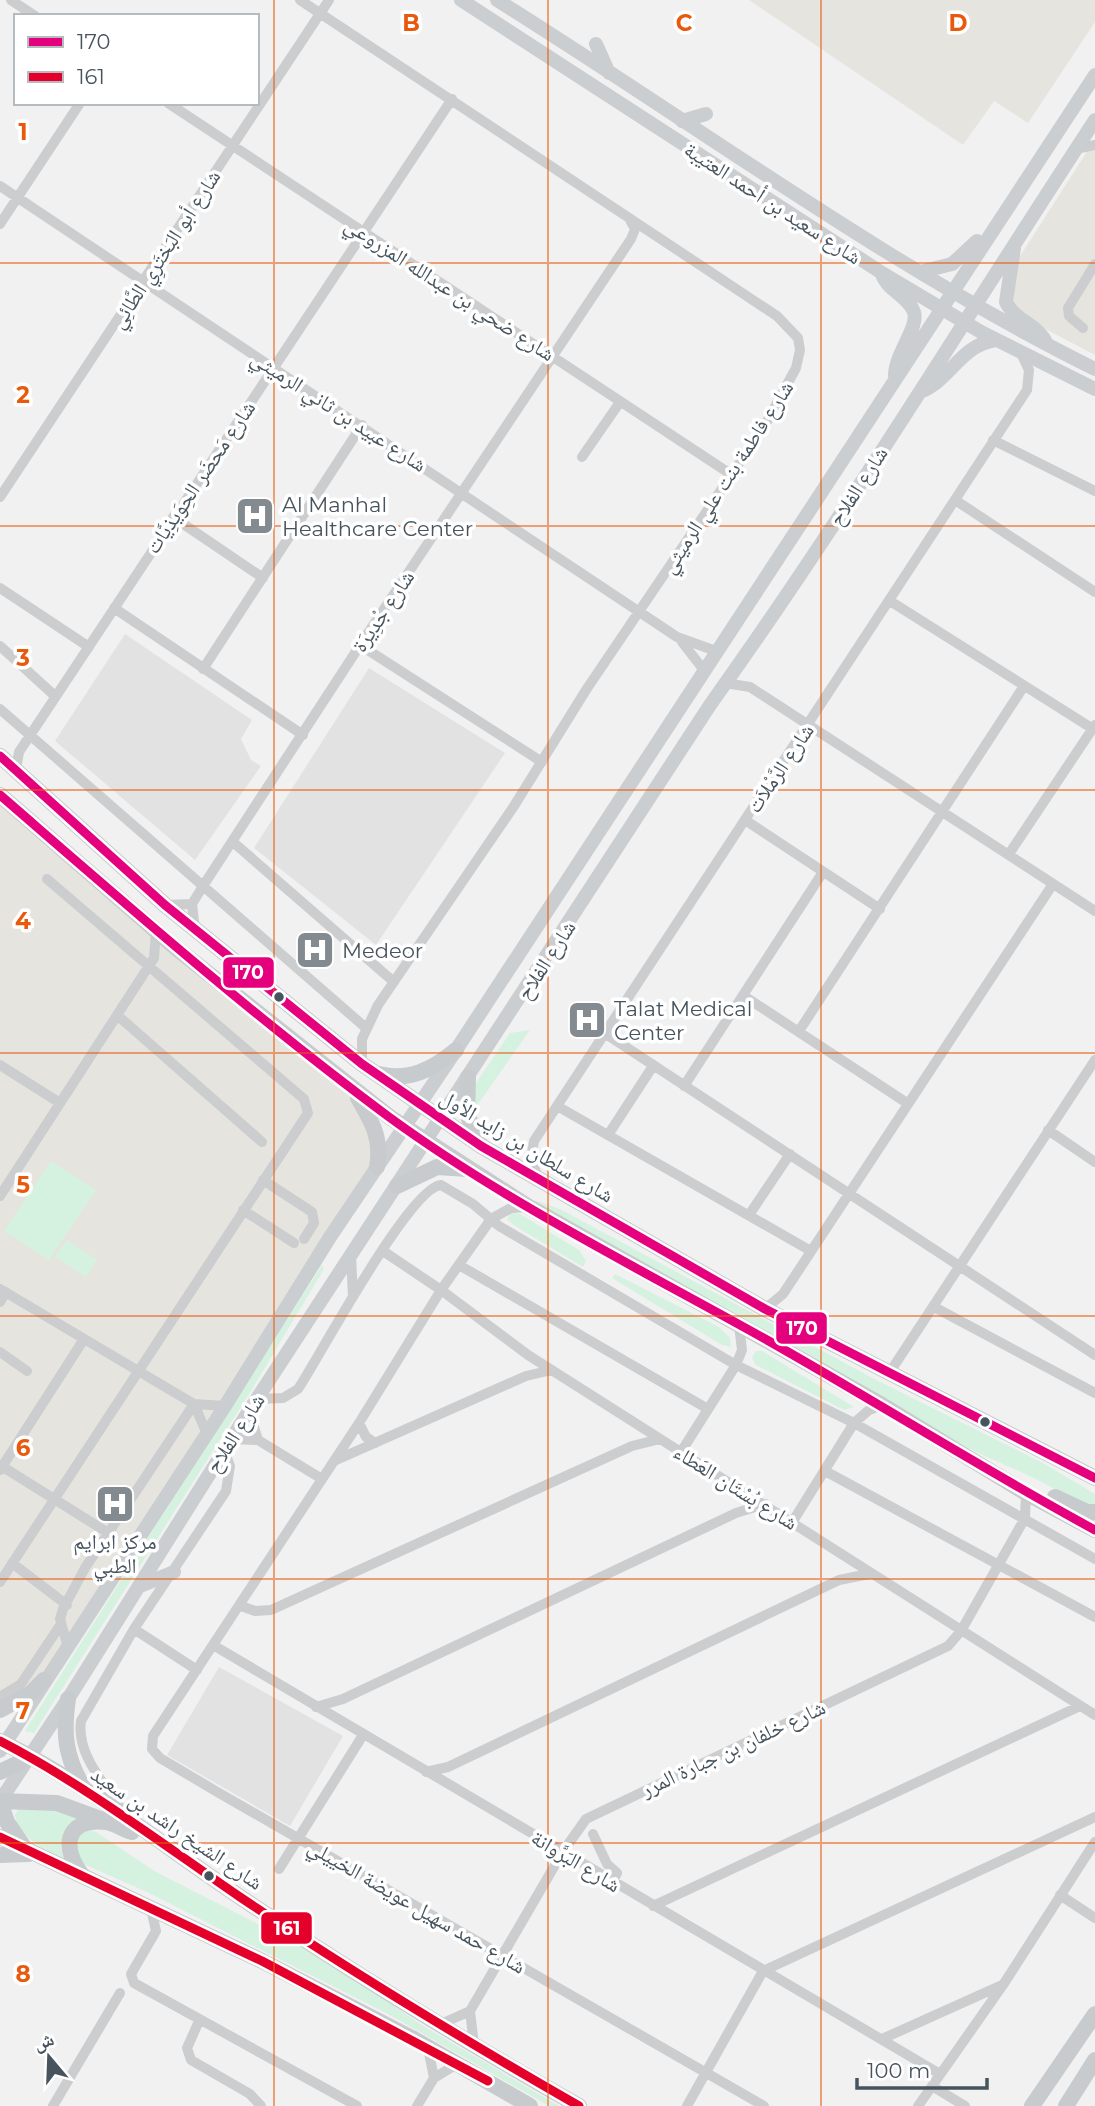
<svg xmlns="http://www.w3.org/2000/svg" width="1095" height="2106" font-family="Montserrat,'Noto Naskh Arabic',sans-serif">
  <rect width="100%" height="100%" fill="#f2f1f1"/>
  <path fill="#e6e4df" d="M749 0H1095V22L1028 123 994 101 963 145Z
    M1095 139V355L1034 323 1013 307 1015 264Z
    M0 802 354 1096 362 1112 375 1161 37 1684 0 1707Z"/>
  <path fill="#e3e2e3" d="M125 634 252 720 241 739 251 760 261 766 195 860 55 741Z
    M369 668 505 753 376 945 254 848Z
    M219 1667 343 1736 290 1826 167 1755Z"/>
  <path fill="#d5f1df" d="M530 1030 476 1107 470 1092 510 1033Z
    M51 1161 96 1190 49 1260 4 1231Z
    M535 1200 562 1210 878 1381 1041 1462 1095 1494V1505L1087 1506 1032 1477 976 1452 541 1207Z
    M511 1212 520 1214 579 1250 586 1261 583 1267 515 1226 507 1219Z
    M67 1240 97 1260 86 1277 55 1257Z
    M322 1265 324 1269 249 1394 34 1733 25 1731Z
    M615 1274 719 1327 730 1338 731 1347 722 1345 612 1278Z
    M756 1351H762L854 1407 844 1410 756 1365 752 1358Z
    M40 1806 84 1820 66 1829 61 1848 64 1858C46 1850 17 1837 15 1815L20 1807Z
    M85 1829 96 1832 156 1872 321 1956 420 2024 559 2106H549L390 2015 147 1892 79 1862 71 1840Z"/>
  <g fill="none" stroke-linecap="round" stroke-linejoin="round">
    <path stroke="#cbcdcf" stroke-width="10" d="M11 0 35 16
      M300 0 777 316 798 338 800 350 796 368 765 425 586 690 514 806 378 1005 362 1039V1064
      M168 103 732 475
      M1076 149 1095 145
      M0 186 677 637 716 651
      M0 224 80 103
      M1083 328 1069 316 1068 308 1095 264
      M993 440 1095 491
      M582 457 620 402
      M0 497 329 0
      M955 500 1095 592
      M173 517 263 578
      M0 588 89 647
      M890 601 1093 729
      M114 608 303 735
      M682 642 703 669
      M360 645 542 762
      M0 646 55 696
      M203 669 362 425
      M725 683 750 687 1095 911
      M0 709 366 1028
      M16 770 19 752 452 99
      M745 820 880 909
      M233 842 394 982
      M1009 854 1095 725
      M165 905 192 904
      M195 929 192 904 203 886 366 636 631 239 635 229 629 218
      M744 996 907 1103
      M117 1015 262 1142
      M799 1031 1024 686
      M606 1034 1095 1355
      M0 1065 60 1103
      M684 1086 823 872
      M557 1106 811 1251
      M1048 1130 1095 1162
      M608 1135 653 1066
      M538 1177 531 1159 534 1141 1027 390 1029 370 1021 353
      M263 1180 312 1212 314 1223 304 1239
      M0 1196 154 958 156 931
      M529 1207 511 1208 491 1219 441 1290 359 1423 153 1736 152 1749 160 1758 219 1793 764 2106
      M243 1210 294 1243
      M749 1215 790 1154
      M383 1251 441 1290 528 1355 1095 1715
      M351 1256 353 1297
      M459 1265 708 1409
      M0 1289 194 1404 225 1406
      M0 1302 6 1292
      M934 1307 1095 1393
      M765 1309 783 1294 1053 884
      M0 1352 27 1371
      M890 1372 1095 1060
      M257 1399 283 1398 298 1389C320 1356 409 1188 441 1185L473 1204 499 1226 736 1365 854 1423 1095 1559
      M194 1404 207 1434
      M249 1411 258 1440
      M359 1423 366 1437 375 1443
      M231 1439 258 1440 322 1479
      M681 1452 736 1365 742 1350 739 1325
      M334 1461 526 1376 552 1370
      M0 1465 110 1534
      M0 1470 84 1339
      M825 1471 1095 1617
      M793 1521 854 1423 869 1410 882 1405
      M12 1563 67 1605
      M0 1582 308 1113 304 1099 47 879
      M241 1606 255 1611 271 1610 632 1446 660 1439
      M134 1629 197 1670
      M67 1644 60 1619 63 1609 85 1568 194 1404
      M213 1645 940 2074
      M0 1697 21 1684 61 1624
      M316 1707 343 1699 736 1513 765 1504
      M426 1772 448 1767 839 1580 869 1574
      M123 1812C106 1785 76 1755 81 1721L134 1629 226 1491 230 1466 224 1450
      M593 1834 607 1864 617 1873 612 1883
      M279 1869 363 1735
      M1060 1895 1095 1918
      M653 1906 1080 1706
      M151 1909 156 1931 131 1974 134 1983 357 2106
      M199 2021 187 2048 191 2060 250 2094 261 2106
      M441 2024 470 2011
      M882 2039 1002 1985
      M474 2045 470 2011 562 1853 586 1819 948 1646 961 1631 1025 1518 1026 1493
      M428 2048 434 2078
      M932 2086 965 2106
      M53 2106 120 1993
      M417 2106 434 2078 457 2064
      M687 2106 763 1971 1095 1817
      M918 2106 1003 1985 1095 1842"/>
    <path stroke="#cbced1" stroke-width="14" d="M461 0 882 273 981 332 1095 389
      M497 0C696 124 885 265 1095 369
      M596 44 609 73
      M682 121 706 114
      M1014 248 1006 302C1015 321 1038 324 1047 344
      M920 272 952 264 977 241
      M882 274C888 292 908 295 914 312 919 328 895 353 895 376
      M920 392C951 380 960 345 996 340
      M140 1586 174 1572
      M0 1751 225 1406 330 1237 456 1050 1095 75
      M0 1801 68 1699 249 1411 710 705C846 515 967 315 1095 120"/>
    <path stroke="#c7cbce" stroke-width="16" d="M0 756 165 905 362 1064 481 1146 765 1309 1095 1478
      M0 795 176 948 391 1118 529 1207 882 1405 1026 1493 1095 1530
      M379 1074C409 1082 433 1069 456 1050
      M468 1077 467 1114 480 1144
      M358 1098C372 1122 382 1138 377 1167
      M397 1186 437 1167 467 1169
      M1055 1497 1087 1512H1095
      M68 1699C63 1733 65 1755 82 1785
      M0 1710 31 1693 44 1680
      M0 1741C86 1783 161 1844 240 1897 350 1971 464 2041 579 2106
      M0 1772 31 1757
      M0 1801 57 1803 106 1821
      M0 1802 7 1822 24 1847
      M0 1837 262 1961 412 2038 530 2106
      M0 1855 29 1854
      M83 1876C61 1849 64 1818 106 1822 115 1823 123 1830 132 1832
      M1032 2106 1095 2014
      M1066 2106 1095 2060"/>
    <g stroke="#fff" stroke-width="14">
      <path id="bus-1" d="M0 756 165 905 362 1064 481 1146 765 1309 1095 1478
        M0 795C127 905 254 1017 389 1117 507 1203 640 1269 767 1340 877 1402 984 1470 1095 1530"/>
    </g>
    <g stroke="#fff" stroke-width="14">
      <path id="bus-2" d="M0 1741C85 1785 161 1843 240 1897 350 1971 464 2040 579 2106
        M0 1837 262 1961 488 2081"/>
    </g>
    <use href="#bus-1" stroke="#e5007d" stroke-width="9"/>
    <use href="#bus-2" stroke="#e4002b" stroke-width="9"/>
  </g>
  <path fill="none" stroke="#e8590c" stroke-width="2" stroke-opacity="0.55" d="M274 0V2106M548 0V2106M821 0V2106M0 263H1095M0 526H1095M0 790H1095M0 1053H1095M0 1316H1095M0 1579H1095M0 1843H1095"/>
  <defs>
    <g id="hospital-square" transform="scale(2.0125)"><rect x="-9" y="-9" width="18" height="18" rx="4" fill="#838b91" stroke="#fff"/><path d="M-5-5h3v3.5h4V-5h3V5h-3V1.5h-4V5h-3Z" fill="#fff"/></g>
  </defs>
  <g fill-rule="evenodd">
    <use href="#hospital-square" x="255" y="516"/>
    <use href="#hospital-square" x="315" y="950"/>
    <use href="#hospital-square" x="587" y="1020"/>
    <use href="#hospital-square" x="115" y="1504"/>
  </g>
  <g fill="#47545e" stroke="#fff" stroke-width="2.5">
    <circle cx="279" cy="997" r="6"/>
    <circle cx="985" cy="1422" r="6"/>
    <circle cx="209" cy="1876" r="6"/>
  </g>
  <g text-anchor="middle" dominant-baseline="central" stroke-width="7" stroke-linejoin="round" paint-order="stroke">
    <g font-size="21" fill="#47545e" stroke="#fff">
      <text transform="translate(773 203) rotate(33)">شارع سعيد بن أحمد العتيبة</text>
      <text transform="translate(165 249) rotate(-57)">شارع أبو البَختَرِي الطَّائِي</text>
      <text transform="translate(450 289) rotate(33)">شارع ضحي بن عبدالله المزروعي</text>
      <text transform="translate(339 411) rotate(33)">شارع عبيد بن ثاني الرميثي</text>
      <text transform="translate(200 477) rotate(-56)">شارع مَحضَر الحِوَيذِيَّات</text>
      <text transform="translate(727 477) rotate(-57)">شارع فاطمة بنت علي الرميثي</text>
      <text transform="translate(858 486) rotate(-57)">شارع الفلاح</text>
      <text transform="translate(383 611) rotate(-56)">شارع جْدِيرَة</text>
      <text transform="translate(780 768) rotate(-56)">شارع الرَّمْلاَت</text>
      <text transform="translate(546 960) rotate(-57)">شارع الفلاح</text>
      <text transform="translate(527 1146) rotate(31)">شارع سلطان بن زايد الأول</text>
      <text transform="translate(235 1433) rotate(-57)">شارع الفلاح</text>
      <text transform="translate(736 1487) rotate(32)">شارع بُسْتَان العَطاء</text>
      <text transform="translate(733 1748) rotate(-25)">شارع خلفان بن جبارة المرر</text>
      <text transform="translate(177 1828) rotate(34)">شارع الشيخ راشد بن سعيد</text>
      <text transform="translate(576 1861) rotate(31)">شارع البَرَّوانة</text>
      <text transform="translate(417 1906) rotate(30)">شارع حمد سهيل عويضة الخييلي</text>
    </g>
    <g font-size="21" fill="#47545e" stroke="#fff" text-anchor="start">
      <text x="282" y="504">Al Manhal<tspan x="282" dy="24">Healthcare Center</tspan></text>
      <text x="342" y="950">Medeor</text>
      <text x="614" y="1008">Talat Medical<tspan x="614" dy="24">Center</tspan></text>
      <text x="115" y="1541" text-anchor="middle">مركز ابرايم<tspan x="115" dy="24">الطبي</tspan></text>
    </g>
  </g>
  <g font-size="23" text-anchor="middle" font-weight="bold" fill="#e8590c" stroke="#fff" stroke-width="7" stroke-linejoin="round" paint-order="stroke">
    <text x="411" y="31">B</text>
    <text x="684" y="31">C</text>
    <text x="958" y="31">D</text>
    <text x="23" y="140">1</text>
    <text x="23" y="403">2</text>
    <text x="23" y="666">3</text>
    <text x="23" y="929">4</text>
    <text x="23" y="1193">5</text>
    <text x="23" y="1456">6</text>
    <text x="23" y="1719">7</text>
    <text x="23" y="1982">8</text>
  </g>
  <g stroke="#fff" stroke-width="2.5">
    <rect x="222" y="956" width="53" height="33" rx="7" fill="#e5007d"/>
    <rect x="775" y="1311" width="53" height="34" rx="7" fill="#e5007d"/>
    <rect x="260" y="1911" width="53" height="34" rx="7" fill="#e4002b"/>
  </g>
  <g font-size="19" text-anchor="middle" font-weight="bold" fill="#fff">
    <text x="248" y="979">170</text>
    <text x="802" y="1335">170</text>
    <text x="287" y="1935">161</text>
  </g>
  <rect x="14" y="14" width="245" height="91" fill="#ffffff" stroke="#b5bbbf" stroke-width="2"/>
  <rect x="28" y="37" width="35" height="10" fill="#e5007d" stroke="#b5bbbf" stroke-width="2"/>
  <text x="77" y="49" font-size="21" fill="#47545e">170</text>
  <rect x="28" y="72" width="35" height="10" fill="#e4002b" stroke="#b5bbbf" stroke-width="2"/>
  <text x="77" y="84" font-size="21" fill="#47545e">161</text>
  <g transform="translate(49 2057) rotate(341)" stroke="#ffffff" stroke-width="5" paint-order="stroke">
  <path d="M0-5L12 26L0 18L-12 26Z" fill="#47545e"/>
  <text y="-10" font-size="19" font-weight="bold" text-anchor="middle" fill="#47545e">ش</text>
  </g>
  <path d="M857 2078v10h130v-10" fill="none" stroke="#47545e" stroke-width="3.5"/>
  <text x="867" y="2078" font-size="21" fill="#47545e" stroke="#ffffff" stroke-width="5" paint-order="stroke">100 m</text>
</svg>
